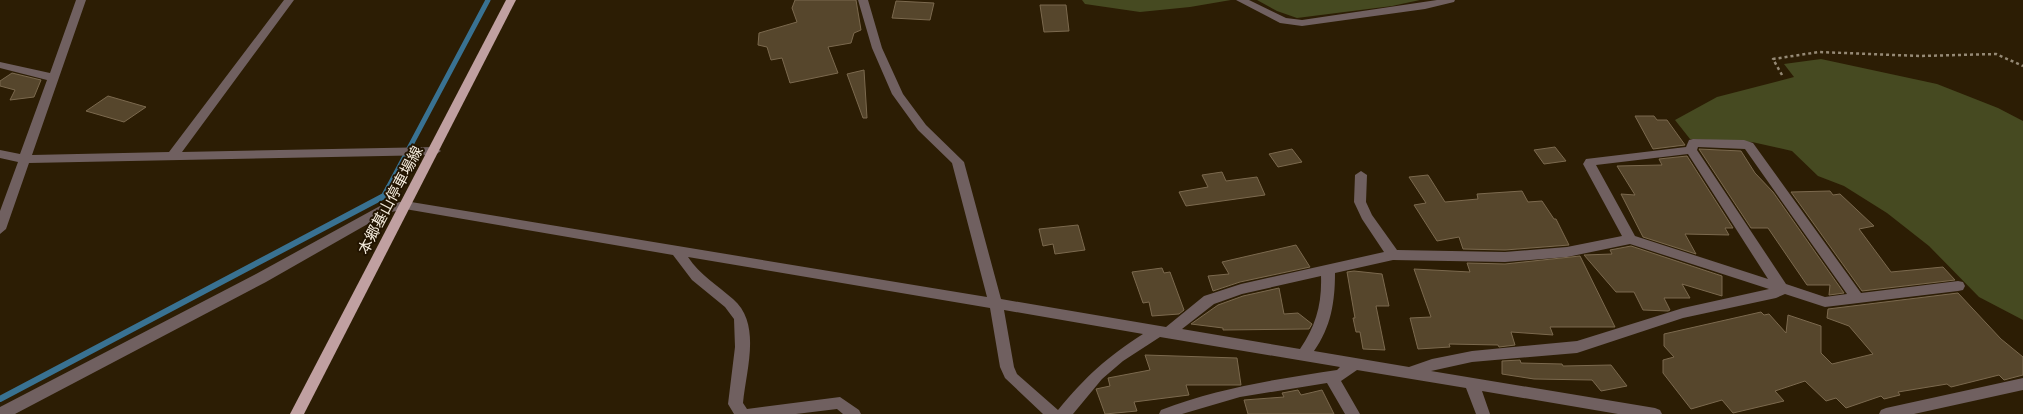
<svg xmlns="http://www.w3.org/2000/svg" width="2023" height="414" font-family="Helvetica,'Noto Sans JP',sans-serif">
  <rect width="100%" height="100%" fill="#2c1d04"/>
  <path fill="#464a21" d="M1082 0H1231L1190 7 1140 12 1085 4Z
    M1257 0H1420L1392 6 1297 18 1277 11Z
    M1821 59 1937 84 1998 108 2023 121V320L1979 297 1929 246 1887 213 1844 186 1818 176 1792 151 1752 142 1690 139 1675 120 1717 97 1794 77 1784 64Z"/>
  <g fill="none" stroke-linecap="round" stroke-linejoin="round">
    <path stroke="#397292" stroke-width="5" d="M388 188 488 0"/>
    <path stroke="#397292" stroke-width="6" d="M0 399 384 196 389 187"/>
  </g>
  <path fill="#56462c" stroke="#7b694e" d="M795 0H856L861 30 854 33 851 43 828 47 838 73 790 83 782 58 771 60 767 47 758 45 759 33 797 22 792 8Z
    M896 1 934 3 930 20 892 18Z
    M1040 5H1066L1069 31 1044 32Z
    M864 70 867 118H863L847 74Z
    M12 73 41 80 34 97 10 100 15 90 0 86V81Z
    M108 96 146 107 124 122 86 111Z
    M1635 116H1654L1657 120H1667L1685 145 1653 149Z
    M1555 147 1566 161 1544 164 1534 150Z
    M1292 149 1302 162 1278 167 1269 154Z
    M1699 149 1741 151 1755 173 1773 192 1844 293 1829 295 1830 285H1807L1768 228H1751Z
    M1687 156 1733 228H1725L1729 235 1685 234 1696 254 1643 237 1621 194 1635 195 1617 166 1662 165 1659 159Z
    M1222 172 1226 181 1257 177 1265 195 1186 206 1179 192 1208 187 1202 175Z
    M1428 175 1445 202 1478 199 1477 194 1522 191 1528 202 1542 201 1554 219H1556L1569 245 1505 250 1463 249 1459 237 1437 241 1414 205 1426 203 1409 177Z
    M1830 191 1833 195 1840 194 1874 226 1859 229 1891 272 1943 267 1955 280 1862 291 1791 192Z
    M1078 225 1085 250 1055 254 1053 244 1043 246 1039 229Z
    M1296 245 1310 267 1240 282 1213 291 1208 276 1229 274 1222 262Z
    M1631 246 1722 276V296L1682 284 1690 298H1664L1670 310 1668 311 1643 310 1634 292H1616L1584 255 1612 254 1610 250Z
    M1580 256 1615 327H1550L1553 335 1511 332 1515 345 1499 347 1498 345 1449 344 1450 347 1418 349 1410 318 1431 317 1414 269 1470 272 1467 263 1505 264Z
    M1162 268 1164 273 1170 272 1184 310 1179 314 1152 316 1149 302 1143 303 1132 272Z
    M1354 271 1382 274 1389 306H1376L1385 350 1363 349 1360 332H1356L1353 318H1355L1347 272Z
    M1279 288 1284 314 1298 313 1312 324 1309 329 1223 330V328L1191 324 1218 305 1243 296Z
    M1958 293 2001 339 2023 357V375L2004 380 1999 375 1951 387 1947 384 1898 392 1900 395 1884 399 1881 396 1846 408 1836 398 1826 401 1805 381 1775 391 1784 401 1733 413 1722 400 1691 409 1663 373V360L1674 357 1664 346V334L1761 312 1764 315 1769 314 1786 333 1788 315 1821 326V353L1832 364 1873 354 1849 326 1827 318 1828 309Z
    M1145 355 1237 358 1241 385H1186L1189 395 1134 402 1137 411 1105 414 1096 389 1110 386 1108 378 1150 370Z
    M1520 360 1521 363 1562 364 1563 366 1611 365 1627 386 1601 391 1592 380 1534 379 1502 374V361Z
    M1298 390 1301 395 1322 390 1334 414H1248L1244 400 1284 397 1282 393Z"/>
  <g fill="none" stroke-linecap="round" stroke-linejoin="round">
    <path stroke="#958975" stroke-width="2.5" stroke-dasharray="3 3" stroke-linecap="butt" d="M1782 75 1773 59 1819 52 1920 56 1996 54 2023 66"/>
    <path fill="#706060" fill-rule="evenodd" d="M76 0H86L32 155 169 152 284 0H294L182 152 435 147 441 151 435 155 29 163 6 229 0 234V211L18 162 0 158V150L20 154 47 80 0 68V62L50 73Z
      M858 0H868L882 48 903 94 926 125 964 162 1001 299 1166 327 1204 296 1241 284 1384 252 1362 219 1354 202 1355 175 1361 171 1367 175 1366 202 1372 215 1397 250 1505 252 1567 247 1622 236 1583 164 1586 159 1686 147 1689 140 1693 139 1744 140 1753 143 1861 293 1958 281 1963 282 1965 286 1963 290 1958 291 1825 307 1785 294 1776 298 1683 318 1577 353 1472 362 1431 371 1655 408 1660 410 1662 414H1618L1482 391 1490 414H1476L1466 388 1357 370 1341 381 1360 414H1345L1327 383 1240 397 1182 414H1159L1161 410C1218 388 1277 379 1337 370L1340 367 1160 337 1123 361 1102 379 1073 414H1043L1005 378 1000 367 990 308 688 257C700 275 717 285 733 299 762 324 746 370 743 403L747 409 840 397 859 410 861 414H843L837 409 796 414H734L728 404 735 347 734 319 725 307 692 280 673 255 405 209 387 213 266 282 15 414H0V407L256 274 380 206 405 201 987 297 952 163 918 130 892 94 872 48ZM1698 147 1745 149 1847 294 1825 297 1786 284 1697 150ZM1688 154 1768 279 1635 236 1596 165ZM1630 244 1769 289 1683 308 1577 341 1472 351 1432 359 1409 367 1314 351C1331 327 1335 302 1335 273L1393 260 1505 262 1567 257ZM1321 276C1322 304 1316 326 1300 349L1182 329 1214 304 1242 294ZM1004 310 1143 334C1107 357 1085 377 1058 410L1017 374 1014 367Z
      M1236 0H1249L1286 18 1302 20 1437 0H1455L1454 2 1425 9 1302 26 1280 23Z
      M2023 378V390L1914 414H1879L1881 410 1886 408Z"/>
    <path fill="#c0a0a1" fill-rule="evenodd" d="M506 0H516L304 414H290Z"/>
  </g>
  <g text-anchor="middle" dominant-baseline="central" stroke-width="4" stroke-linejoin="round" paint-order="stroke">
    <g font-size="15" fill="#f3eadb" stroke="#221400">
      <text transform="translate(390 200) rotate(-62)">本郷基山停車場線</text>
    </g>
  </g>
</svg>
